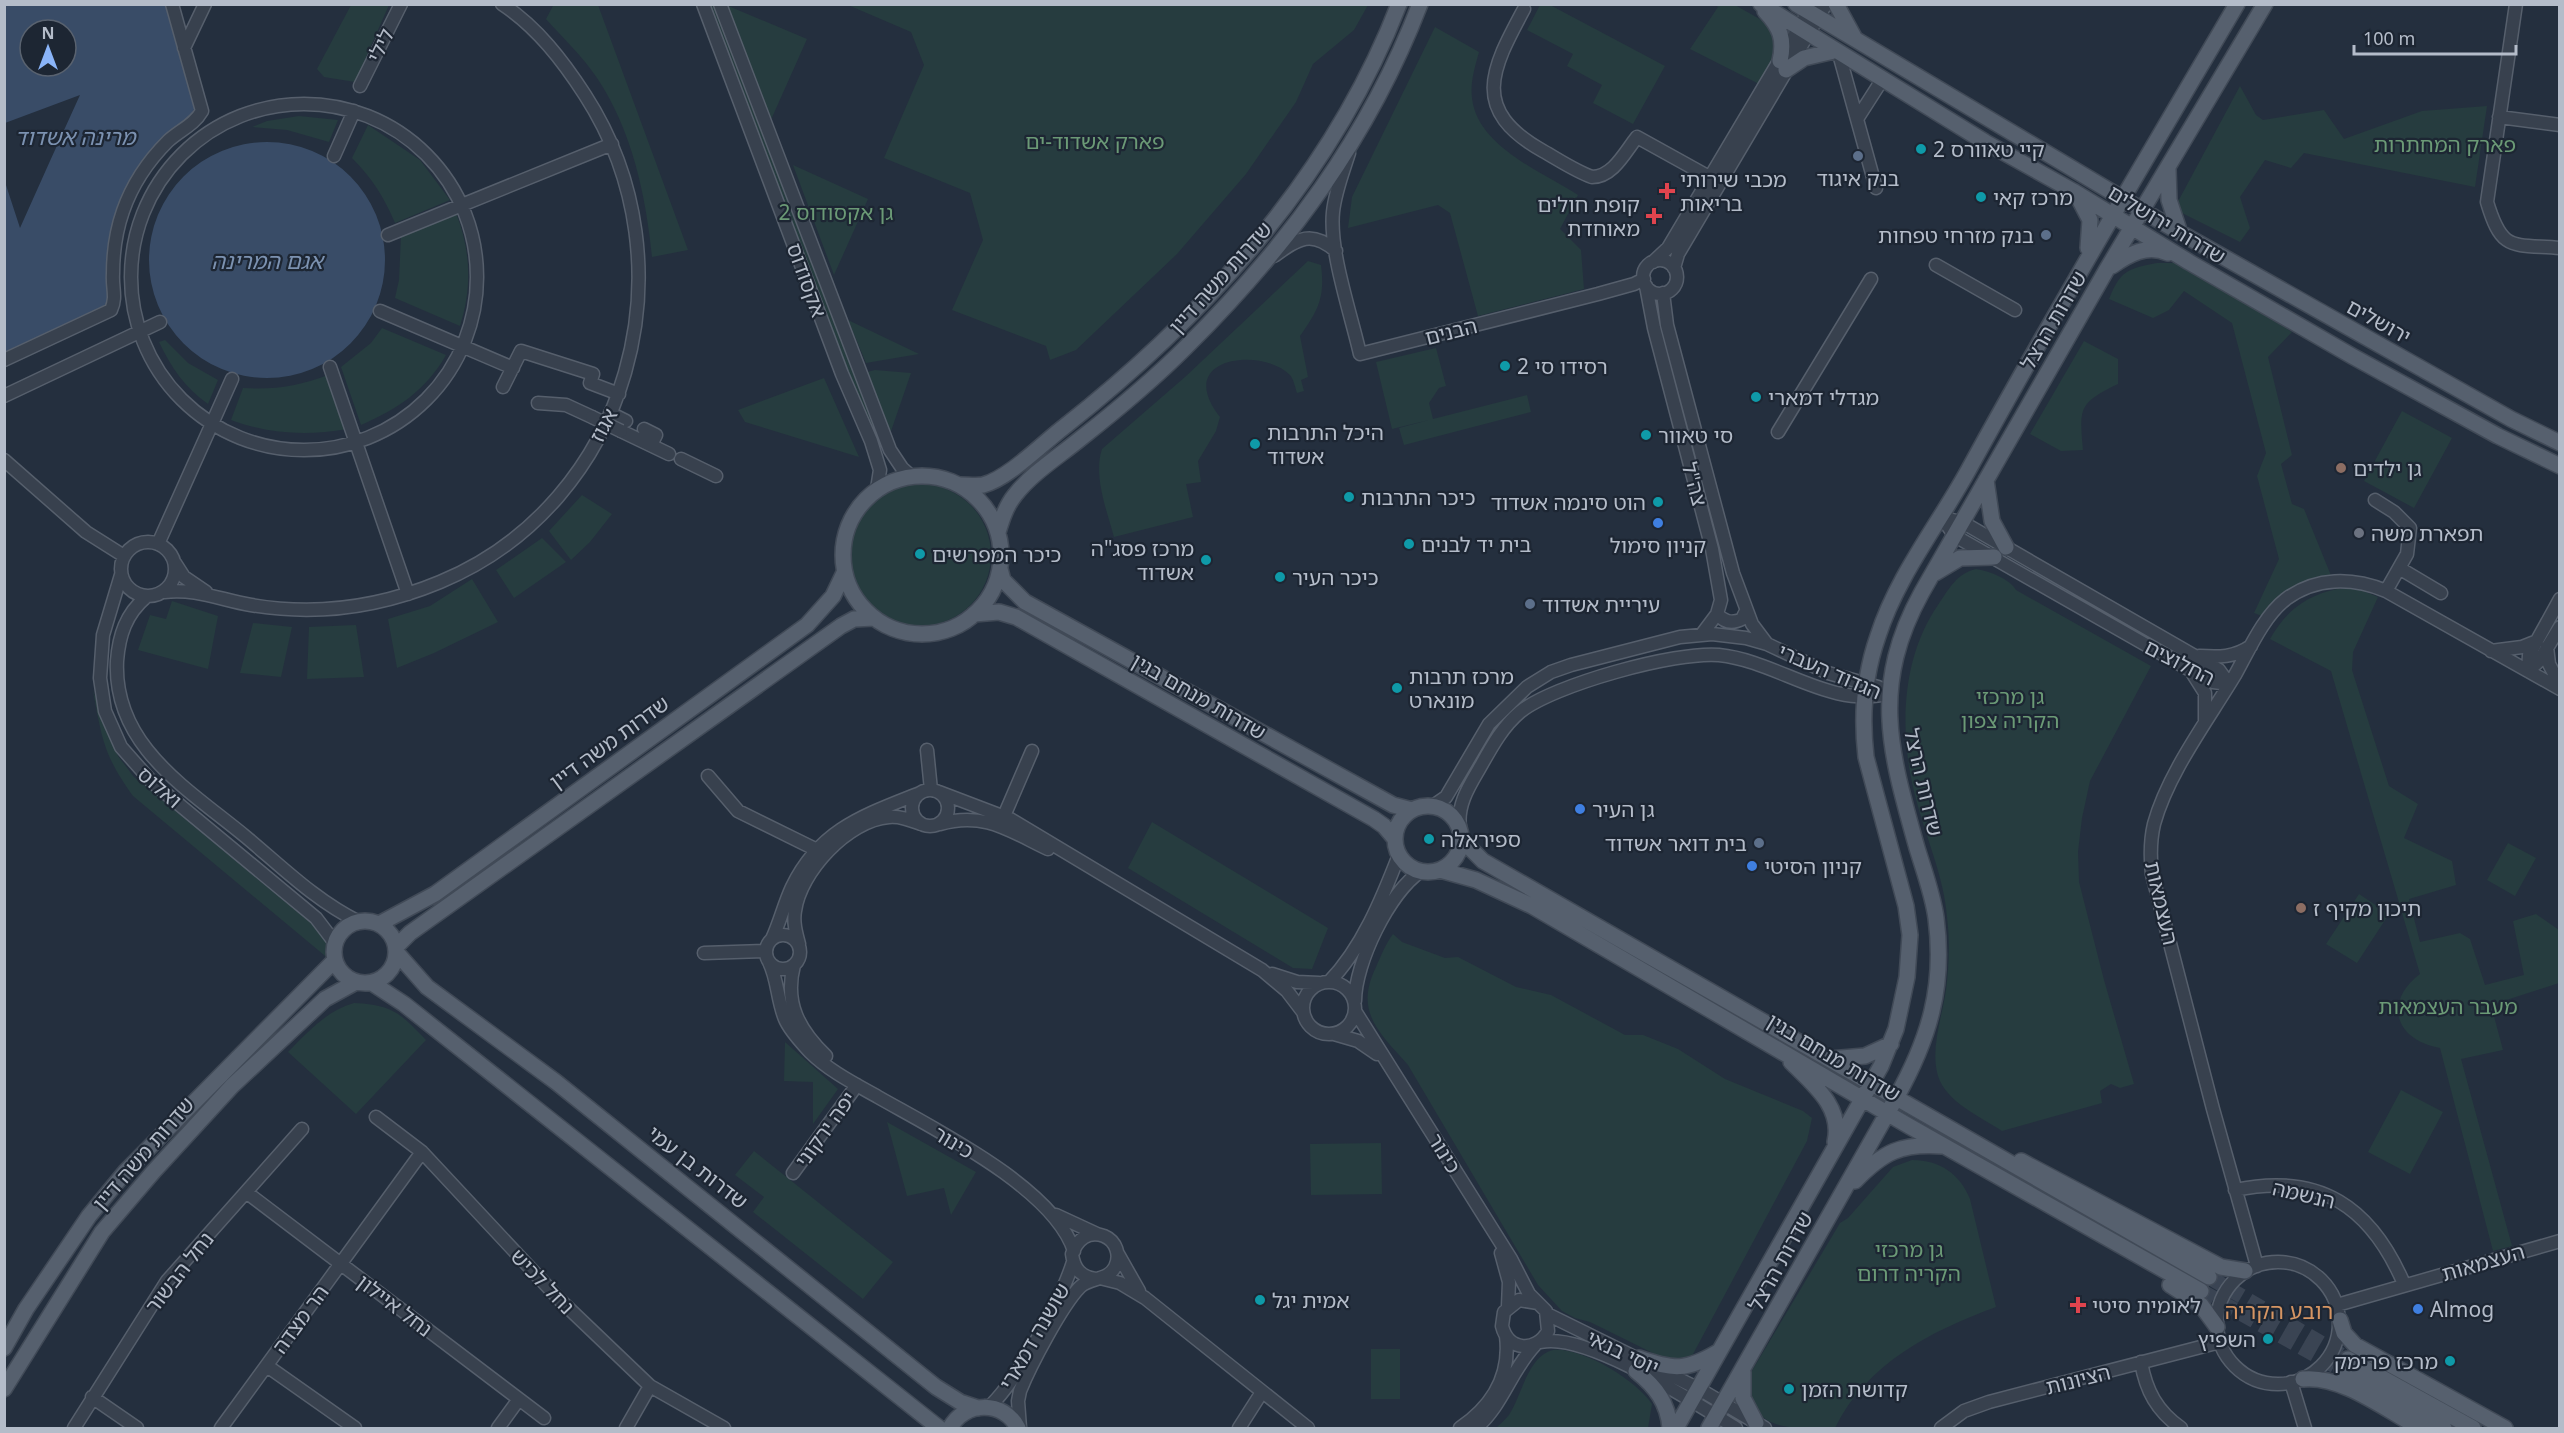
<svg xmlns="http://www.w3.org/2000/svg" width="2564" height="1433" font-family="'Noto Sans','Noto Sans Hebrew',sans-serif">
  <rect width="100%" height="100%" fill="#242f3e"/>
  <path fill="#263c3f" d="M554 4 598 5 688 250 652 257C646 196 632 130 597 78 583 57 563 38 546 19Z
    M351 5H389L355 82 324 77 317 69Z
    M703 5H717L881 442 877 444 850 385Z
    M726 5 807 39 770 122Z
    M848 5 1368 4V5L1354 30 1313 64 1296 102 1246 174 1177 254 1076 350 1050 360 1046 346 952 310 983 240 970 193 884 158 924 65 911 32Z
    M1540 5H1550L1665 66 1633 124 1593 103 1602 85 1567 66 1573 54 1527 30Z
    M1715 5H1735L1772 26 1777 55 1761 85 1690 49 1718 7 1720 8Z
    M1435 27 1479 52C1475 67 1470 82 1472 98 1477 146 1542 172 1578 195L1560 229 1581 250 1584 289 1478 316 1450 213 1438 205 1348 228 1352 197Z
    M2240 86 2256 115 2263 120 2324 110 2344 139 2422 111 2487 106 2475 187 2304 153 2291 168 2265 160 2240 197 2250 228 2240 242 2174 209Z
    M299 116 338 120 329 142 287 130 252 127 267 121Z
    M368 125 420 160 450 200 395 223C384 197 372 178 352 158Z
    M793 165 868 199 834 275Z
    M456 213C471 251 472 288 460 326L395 298 399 280 401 236Z
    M1308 261 1321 265C1325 297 1319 309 1300 336L1308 377 1301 380 1304 391 1297 393C1295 387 1294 380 1290 375 1263 347 1172 356 1220 417L1216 431 1198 461 1201 482 1186 484 1193 517 1114 537C1107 511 1093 476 1102 449L1185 377Z
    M2157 263H2180L2292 332 2268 357 2292 455 2281 464 2292 504 2304 509 2332 578 2265 617 2254 613 2279 559 2257 476 2266 453 2232 323 2184 291 2169 310 2153 318 2109 299C2121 270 2127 269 2157 263Z
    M848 320 919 354 866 363Z
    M382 328 446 355C426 390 398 409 361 425L341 367 371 343Z
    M165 340 188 363 218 380 208 404C185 388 171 367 159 342Z
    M2084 341 2118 359V384C2079 403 2079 407 2083 450L2061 451 2030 434Z
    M1436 348 1446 386 1439 388 1429 403 1433 419 1527 395 1531 412 1404 445 1399 428 1429 420 1392 429 1376 362Z
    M875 370 911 373 890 434 867 372Z
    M328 375 347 429C306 436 270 434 231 420L243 388C274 390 299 386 328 375Z
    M824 378 859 457 745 422 738 410Z
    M2402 411 2452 438 2414 508 2364 481Z
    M849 555a71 71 0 1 1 142 0a71 71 0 1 1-142 0Z
    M582 495 612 514 590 542 571 560 549 531Z
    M542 538 566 562 514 598 496 570Z
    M1976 569C1989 571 2010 579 2016 590L2151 666 2090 781 2082 818 2078 852 2079 882 2104 980 2134 1084 2120 1088 2111 1084 2100 1091 2102 1103 2002 1131C1981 1117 1946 1102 1938 1076 1930 1049 1942 1017 1946 990 1949 966 1950 942 1947 917 1944 877 1926 838 1916 799 1899 736 1900 660 1938 605 1949 589 1956 574 1976 569Z
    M472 579 498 622 434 653 397 668 388 619 430 606Z
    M2337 589H2358L2378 597 2353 652 2352 670 2389 786 2418 804 2404 838 2452 861 2456 885 2409 899 2420 942 2460 933 2470 939 2485 985 2524 975 2513 921 2536 914 2559 930V983L2491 1005 2503 1050 2461 1059 2512 1246 2493 1251 2440 1048C2395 1040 2383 1002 2420 974L2331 671 2270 639C2286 611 2305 596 2337 589Z
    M172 601 218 616 208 669 138 650 150 615 166 619Z
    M253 623 292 627 281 677 240 673Z
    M356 625 364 677 307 679 309 627Z
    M93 691 118 756 134 777 322 932 330 942V960L133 796C104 756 102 739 93 691Z
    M1152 822 1328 928 1312 969 1293 968 1128 868Z
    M2508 843 2536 858 2515 896 2487 880Z
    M2359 894 2389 914 2357 963 2326 944Z
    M1393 934 1402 942 1445 958 1458 957 1516 987 1551 995 1625 1035H1643L1678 1049 1725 1079 1803 1111 1812 1118 1807 1141 1692 1356 1667 1360 1590 1322 1575 1318 1562 1311 1538 1285 1408 1065C1379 1032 1354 1012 1376 967 1381 956 1386 943 1393 934Z
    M354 1003C393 1005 400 1013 426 1040L356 1114 288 1052C308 1032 326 1011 354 1003Z
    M785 1042 838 1089 813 1124V1082L784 1081Z
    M2401 1090 2443 1112 2410 1174 2368 1152Z
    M887 1122 976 1172 951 1215 944 1188 907 1196Z
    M1381 1143 1382 1194 1311 1195 1310 1144Z
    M754 1151 893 1262 863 1299 753 1212 764 1197 735 1175Z
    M1912 1160C1940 1160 1960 1174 1970 1199L1996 1307C1931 1331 1867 1363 1835 1428 1787 1428 1747 1433 1750 1374L1840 1223 1848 1218 1893 1167Z
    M1371 1349H1400V1399H1371Z
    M1553 1350C1582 1347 1636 1380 1652 1404L1648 1428H1496C1500 1424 1505 1420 1509 1415 1522 1395 1528 1356 1553 1350Z"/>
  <path fill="#394c67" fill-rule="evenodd" d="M4 5H166L195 107 190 118 179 126 113 227 108 254 110 299 106 308 4 354ZM30 30H66V66H30Z
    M149 260a118 118 0 1 1 236 0a118 118 0 1 1-236 0Z"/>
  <path fill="#242f3e" d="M80 95 50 161 20 228 5 182V123Z"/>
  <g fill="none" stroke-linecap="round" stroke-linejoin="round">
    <path stroke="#3a4453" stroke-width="15" stroke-dasharray="15 8" stroke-linecap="butt" d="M2209 1277 2348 1359
      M2201 1291 2342 1370"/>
    <g stroke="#565f6c" stroke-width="15">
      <path id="minor" d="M703 4 842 374 871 441 880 470 877 489
        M720 4 890 450 902 468 911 476
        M2516 4 2487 202C2502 252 2511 244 2560 248
        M1524 9C1491 70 1470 110 1543 151 1559 160 1575 171 1592 177 1613 177 1625 152 1637 137L1711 178
        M184 48 205 4
        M1839 54 1876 188
        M360 86 401 4
        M131 277a173 173 0 1 1 346 0a173 173 0 1 1-346 0Z
        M2499 117 2560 125
        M1857 119 1882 80
        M1349 153C1343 172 1335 192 1333 212 1329 251 1351 314 1360 354L1598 294 1634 284 1644 279
        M334 156 354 111
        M388 235 612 144
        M1274 256C1298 239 1311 229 1336 251
        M1643 277a17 17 0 1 1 34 0a17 17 0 1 1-34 0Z
        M1653 262 1668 248 1813 4
        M1936 265 2015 310
        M1674 268 1678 254 1826 4
        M1646 286 1654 328 1712 549 1721 600 1717 614 1702 634
        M1663 293 1667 325 1733 573 1752 624 1767 644
        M380 311 513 368
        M4 360 111 310C117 297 112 288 113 274 113 253 116 231 123 211 132 185 149 160 168 141 180 130 194 125 202 111L172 4
        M330 367 408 594
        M503 387 521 351 593 374 590 383 619 394
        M4 396 160 322
        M538 403 566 405 592 417
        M610 413 626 421
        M644 429 656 435 651 445
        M621 431 669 454
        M1778 432 1871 279
        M681 459 716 476
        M4 460 86 532 124 556
        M2375 500 2394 512 2410 528 2407 554 2386 591
        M1942 518 1962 522 2219 670 2229 684 2213 682 2190 670 1955 536Z
        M121 569a27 27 0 1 1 54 0a27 27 0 1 1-54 0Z
        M158 544 232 379
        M175 563 184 577 206 592
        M2399 568 2441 593
        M121 575 103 635 100 678 105 711 121 747 152 782 316 918 335 943
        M164 592C196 588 221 600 251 605 316 616 380 607 440 582 630 503 695 265 585 95 563 61 537 27 502 4
        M146 597C126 614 119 635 117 661 113 746 188 789 246 837 282 867 316 901 359 922
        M1717 614C1724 622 1732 624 1742 619L1746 611
        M2547 647 2549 664 2560 685
        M2491 651 2522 647 2537 641
        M2199 656C2218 657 2234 658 2251 646
        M2528 671 2529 655 2560 599
        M2528 671 2539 661 2560 627
        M2193 674 2205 693V721
        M927 750 931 790
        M708 776 738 811 817 850
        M912 808a18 18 0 1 1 36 0a18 18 0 1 1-36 0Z
        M939 792 1010 819 1262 970 1287 991 1303 1012
        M1433 806 1446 797 1489 724 1527 687 1551 672 1571 665 1680 637 1712 634 1746 638 1767 644 1828 673 1878 687 1890 693
        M1004 816 1032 751
        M940 824C984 811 1010 831 1048 849
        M1460 827C1457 806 1468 788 1478 771 1490 750 1501 728 1520 712 1553 685 1676 651 1719 655 1778 661 1831 710 1890 693
        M766 952a17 17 0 1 1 34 0a17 17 0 1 1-34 0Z
        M772 939C780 922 784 904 792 887 820 829 865 815 920 793
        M799 944C796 933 793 922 795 911 800 872 848 820 889 817 900 816 910 820 921 824
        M704 953 766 951
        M769 962C778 980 777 1000 785 1019 790 1031 801 1042 810 1052 829 1071 855 1084 878 1097 934 1129 1054 1188 1074 1251
        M794 965C784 1003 799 1030 826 1056
        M1272 974 1297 982 1319 983
        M1303 1008a26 26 0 1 1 52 0a26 26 0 1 1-52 0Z
        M1329 982C1362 948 1382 899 1399 855
        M1355 1001C1355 963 1389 893 1421 871
        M1355 1011 1511 1259 1529 1294 1546 1311 1548 1331C1536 1353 1508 1351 1502 1326L1504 1312 1519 1300 1538 1303
        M1334 1034 1358 1041 1377 1054
        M376 1117 422 1152 560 1300 650 1386 724 1428
        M793 1173 857 1085
        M2235 1190C2320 1172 2371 1207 2404 1284
        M246 1192 544 1418
        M1056 1215 1097 1234
        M1501 1253 1509 1282 1508 1306
        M1118 1254 1139 1291
        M2217 1323a61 61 0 1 1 122 0a61 61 0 1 1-122 0Z
        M2257 1266 2213 1109 2152 874C2150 856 2150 841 2154 824 2168 773 2208 720 2235 675 2249 650 2263 617 2286 599 2316 577 2352 577 2386 591L2560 689
        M1100 1278 1120 1283 1145 1298 1308 1428
        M2337 1305 2560 1241
        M1547 1314 1699 1389 1765 1428
        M1541 1342C1587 1332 1695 1403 1736 1428
        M2141 1362C2146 1391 2157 1411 2181 1428
        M267 1366 355 1428
        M2291 1382 2305 1428
        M92 1397 137 1428
        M989 1407C1018 1380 1061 1300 1073 1262
        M74 1428 167 1281 302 1129
        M221 1428 422 1152
        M498 1428 519 1399
        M626 1428 650 1386
        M1020 1428 1018 1401 1020 1391C1030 1366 1062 1305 1080 1287 1090 1277 1108 1281 1115 1267 1121 1255 1116 1241 1104 1236 1088 1230 1077 1240 1072 1254 1074 1269 1081 1277 1096 1279
        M1239 1428 1262 1392
        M1460 1428C1492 1406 1511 1376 1506 1336
        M1476 1428C1503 1405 1511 1370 1535 1345
        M1941 1428 1964 1411 1989 1402 2220 1342"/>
    </g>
    <g stroke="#414a57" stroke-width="18">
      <path id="major" d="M1761 4 1985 142 2073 191 2189 262 2352 356 2498 436 2560 466
        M1796 4 2172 228 2511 419 2560 443
        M1836 4 1854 37
        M1765 11C1780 27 1785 39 1780 61
        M1786 70 1804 58 1834 51
        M2168 169 2169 200 2180 233
        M2077 195 2090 220 2088 248
        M2112 266C2129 254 2147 244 2168 253
        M843 555a79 79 0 1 1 158 0a79 79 0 1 1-158 0Z
        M1986 480 1992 521 2006 547
        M961 485C968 485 976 486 983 485 1009 478 1043 443 1064 427 1206 315 1333 175 1399 4
        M998 532C1002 519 1006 506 1015 495 1032 473 1058 457 1080 439 1117 410 1153 380 1186 347 1287 247 1369 137 1420 4
        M1000 569 1003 580 1025 602 1393 805 1412 810
        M1935 573 1960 558 1994 557
        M974 614 999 612 1016 617 1374 819 1384 826 1395 839
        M1395 839a33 33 0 1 1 66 0a33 33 0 1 1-66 0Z
        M1462 840 1483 861 2209 1277
        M1440 870 1476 880 1532 906 1909 1126 2201 1291
        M334 952a31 31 0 1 1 62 0a31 31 0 1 1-62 0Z
        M379 924 435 894 807 625 833 596 844 573
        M396 947 410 933 841 626 854 619 874 618
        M397 953 427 987 556 1082 936 1387 960 1402 978 1408
        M372 983 404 1004 939 1428
        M1830 1059 1865 1056 1891 1044
        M1791 1062C1813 1084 1843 1107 1835 1142
        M2021 1161 2221 1267 2245 1271
        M1855 1181C1883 1152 1901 1143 1942 1146
        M2170 1285 2201 1305 2217 1327
        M2340 1320 2344 1333 2355 1345 2505 1428
        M4 1348 26 1309 89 1216 126 1171 335 960
        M1639 1358C1674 1370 1686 1371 1718 1352
        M2348 1359 2473 1428
        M2342 1370 2444 1428
        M1636 1371C1656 1387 1668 1403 1670 1428
        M1743 1372V1398L1756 1423
        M2303 1379C2342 1375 2386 1410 2420 1428
        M4 1389 102 1232 154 1171 232 1086 325 999 356 982
        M950 1428C964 1401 1004 1400 1018 1428
        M1676 1428 1881 1066 1896 1029 1907 977 1910 935 1906 906 1866 757C1861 715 1864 676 1878 636 1897 576 1939 524 1969 469 2055 312 2146 159 2237 4
        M1709 1428 1896 1098C1929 1039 1945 987 1936 918 1933 895 1924 871 1917 848 1890 752 1870 686 1922 592L2107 269 2265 4"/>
    </g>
    <use href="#minor" stroke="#38414e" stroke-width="12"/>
    <use href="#major" stroke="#56606e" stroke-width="15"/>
    <g stroke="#565f6c" stroke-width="15" stroke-linecap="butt">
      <path id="minor-bridge" d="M592 417 621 431"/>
    </g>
    <use href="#minor-bridge" stroke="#38414e" stroke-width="12"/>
  </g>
  <g fill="#0f9aa8" stroke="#1d2633" stroke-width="2">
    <circle cx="1921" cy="149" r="6"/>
    <circle cx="1981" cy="197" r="6"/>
    <circle cx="1505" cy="366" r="6"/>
    <circle cx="1756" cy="397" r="6"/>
    <circle cx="1646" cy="435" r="6"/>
    <circle cx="1255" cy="444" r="6"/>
    <circle cx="1349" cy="497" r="6"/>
    <circle cx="1658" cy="502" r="6"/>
    <circle cx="1409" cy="544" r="6"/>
    <circle cx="920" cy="554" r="6"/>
    <circle cx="1206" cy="560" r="6"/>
    <circle cx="1280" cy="577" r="6"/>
    <circle cx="1397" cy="688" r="6"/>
    <circle cx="1429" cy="839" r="6"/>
    <circle cx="1260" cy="1300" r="6"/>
    <circle cx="2268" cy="1339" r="6"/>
    <circle cx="2450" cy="1361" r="6"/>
    <circle cx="1789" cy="1389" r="6"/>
  </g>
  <g fill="#5c6f8a" stroke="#1d2633" stroke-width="2">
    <circle cx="1858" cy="156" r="6"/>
    <circle cx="2046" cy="235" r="6"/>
    <circle cx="1530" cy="604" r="6"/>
    <circle cx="1759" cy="843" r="6"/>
  </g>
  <g fill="#e0444e" stroke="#1d2633" stroke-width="2">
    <path d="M1664 182h6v6h6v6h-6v6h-6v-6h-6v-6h6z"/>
    <path d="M1651 207h6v6h6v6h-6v6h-6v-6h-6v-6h6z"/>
    <path d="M2075 1296h6v6h6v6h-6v6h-6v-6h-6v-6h6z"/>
  </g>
  <g fill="#8d6e63" stroke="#1d2633" stroke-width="2">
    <circle cx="2341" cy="468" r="6"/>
    <circle cx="2301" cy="908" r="6"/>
  </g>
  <g fill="#3f7fe0" stroke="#1d2633" stroke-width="2">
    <circle cx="1658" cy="523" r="6"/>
    <circle cx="1580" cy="809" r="6"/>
    <circle cx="1752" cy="866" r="6"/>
    <circle cx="2418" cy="1309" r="6"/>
  </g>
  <circle fill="#6b7280" stroke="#1d2633" stroke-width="2" cx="2359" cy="533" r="6"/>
  <g text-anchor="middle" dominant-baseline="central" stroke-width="4.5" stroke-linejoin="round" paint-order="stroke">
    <g font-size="21" fill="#b4bcc9" stroke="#1d2633">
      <text transform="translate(380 45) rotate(-64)">לילי</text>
      <text transform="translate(2167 224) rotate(31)">שדרות ירושלים</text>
      <text transform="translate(1220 277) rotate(-48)">שדרות משה דיין</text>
      <text transform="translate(807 280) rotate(70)">אקסודוס</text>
      <text transform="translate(2053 320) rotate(-60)">שדרות הרצל</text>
      <text transform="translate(2379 321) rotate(29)">ירושלים</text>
      <text transform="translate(1451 331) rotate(-14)">הבנים</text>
      <text transform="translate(603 425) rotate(-62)">אגוז</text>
      <text transform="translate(1695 484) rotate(75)">צה"ל</text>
      <text transform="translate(2180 662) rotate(27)">החלוצים</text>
      <text transform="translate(1830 671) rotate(23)">הגדוד העברי</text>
      <text transform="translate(1199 696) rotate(30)">שדרות מנחם בגין</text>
      <text transform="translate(609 742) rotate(-36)">שדרות משה דיין</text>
      <text transform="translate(1924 782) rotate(77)">שדרות הרצל</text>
      <text transform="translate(160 787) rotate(41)">ואלוס</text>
      <text transform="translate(2162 903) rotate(77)">העצמאות</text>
      <text transform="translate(1834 1057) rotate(31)">שדרות מנחם בגין</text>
      <text transform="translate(825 1129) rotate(-54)">יפה ירקוני</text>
      <text transform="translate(954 1142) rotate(31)">כינור</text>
      <text transform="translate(143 1153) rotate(-49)">שדרות משה דיין</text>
      <text transform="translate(1445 1153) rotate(58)">כינור</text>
      <text transform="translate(698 1167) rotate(38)">שדרות בן עמי</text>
      <text transform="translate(2304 1194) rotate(13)">הנשמה</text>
      <text transform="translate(1780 1261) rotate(-61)">שדרות הרצל</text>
      <text transform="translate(2483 1262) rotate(-16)">העצמאות</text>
      <text transform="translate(179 1272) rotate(-52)">נחל הבשור</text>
      <text transform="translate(543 1281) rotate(46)">נחל לכיש</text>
      <text transform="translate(395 1305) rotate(37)">נחל איילון</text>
      <text transform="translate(300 1319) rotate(-54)">הר מצדה</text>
      <text transform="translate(1034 1336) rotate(-60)">שושנה דמארי</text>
      <text transform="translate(1623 1352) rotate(25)">יוסי בנאי</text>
      <text transform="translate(2078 1379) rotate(-14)">הציונות</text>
    </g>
    <g font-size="21" fill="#6b9a76" stroke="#1d2633">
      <text x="1095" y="141">פארק אשדוד-ים</text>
      <text x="2445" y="144">פארק המחתרות</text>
      <text x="836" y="212">גן אקסודוס 2</text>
      <text x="2010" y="696">גן מרכזי<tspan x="2010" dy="24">הקריה צפון</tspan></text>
      <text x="2448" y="1006">מעבר העצמאות</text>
      <text x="1909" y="1249">גן מרכזי<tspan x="1909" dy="24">הקריה דרום</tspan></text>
    </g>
    <g font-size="21" fill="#b4bcc9" stroke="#1d2633" text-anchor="start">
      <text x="1933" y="149">קיי טאוורס 2</text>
      <text x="1858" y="178" text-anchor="middle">בנק איגוד</text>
      <text x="1680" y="179">מכבי שירותי<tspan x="1680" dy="24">בריאות</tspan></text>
      <text x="1993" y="197">מרכז קאי</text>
      <text x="1640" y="204" text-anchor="end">קופת חולים<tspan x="1640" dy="24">מאוחדת</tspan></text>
      <text x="2034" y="235" text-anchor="end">בנק מזרחי טפחות</text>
      <text x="1517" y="366">רסידו סי 2</text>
      <text x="1768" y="397">מגדלי דמארי</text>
      <text x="1267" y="432">היכל התרבות<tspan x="1267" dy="24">אשדוד</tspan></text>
      <text x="1658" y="435">סי טאוור</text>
      <text x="2353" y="468">גן ילדים</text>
      <text x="1361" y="497">כיכר התרבות</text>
      <text x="1646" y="502" text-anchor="end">הוט סינמה אשדוד</text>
      <text x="2371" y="533">תפארת משה</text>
      <text x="1421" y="544">בית יד לבנים</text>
      <text x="1658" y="545" text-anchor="middle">קניון סימול</text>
      <text x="1194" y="548" text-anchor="end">מרכז פסג"ה<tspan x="1194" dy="24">אשדוד</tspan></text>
      <text x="932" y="554">כיכר המפרשים</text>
      <text x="1292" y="577">כיכר העיר</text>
      <text x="1542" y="604">עיריית אשדוד</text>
      <text x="1409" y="676">מרכז תרבות<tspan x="1409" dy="24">מונארט</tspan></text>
      <text x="1592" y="809">גן העיר</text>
      <text x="1441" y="839">ספיראלה</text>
      <text x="1747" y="843" text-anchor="end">בית דואר אשדוד</text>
      <text x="1764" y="866">קניון הסיטי</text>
      <text x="2313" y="908">תיכון מקיף ז</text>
      <text x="1272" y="1300">אמית יגל</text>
      <text x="2092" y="1305">לאומית סיטי</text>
      <text x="2430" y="1309">Almog</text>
      <text x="2256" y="1339" text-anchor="end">השפיץ</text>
      <text x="2438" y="1361" text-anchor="end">מרכז פרימק</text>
      <text x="1801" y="1389">קדושת הזמן</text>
    </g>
    <g font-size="22" font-style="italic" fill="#7c92b1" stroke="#1d2633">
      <text x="75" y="136">מרינה אשדוד</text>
      <text x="267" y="260">אגם המרינה</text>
    </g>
    <g font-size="22" fill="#d59563" stroke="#1d2633">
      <text x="2279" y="1310">רובע הקריה</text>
    </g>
  </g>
  <rect width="2564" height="1433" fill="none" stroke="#b4bcc9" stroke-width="12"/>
  <g transform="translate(48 48)"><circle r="28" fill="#1d2633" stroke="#59626f" stroke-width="1.5"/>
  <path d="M0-4.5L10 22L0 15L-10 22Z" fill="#8ab4f8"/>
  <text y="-9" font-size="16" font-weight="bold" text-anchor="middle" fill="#b4bcc9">N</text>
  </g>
  <path d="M2354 45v9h162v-9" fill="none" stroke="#b4bcc9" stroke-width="3"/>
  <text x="2363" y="45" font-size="18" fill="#b4bcc9" stroke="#1d2633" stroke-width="4.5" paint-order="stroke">100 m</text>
</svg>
